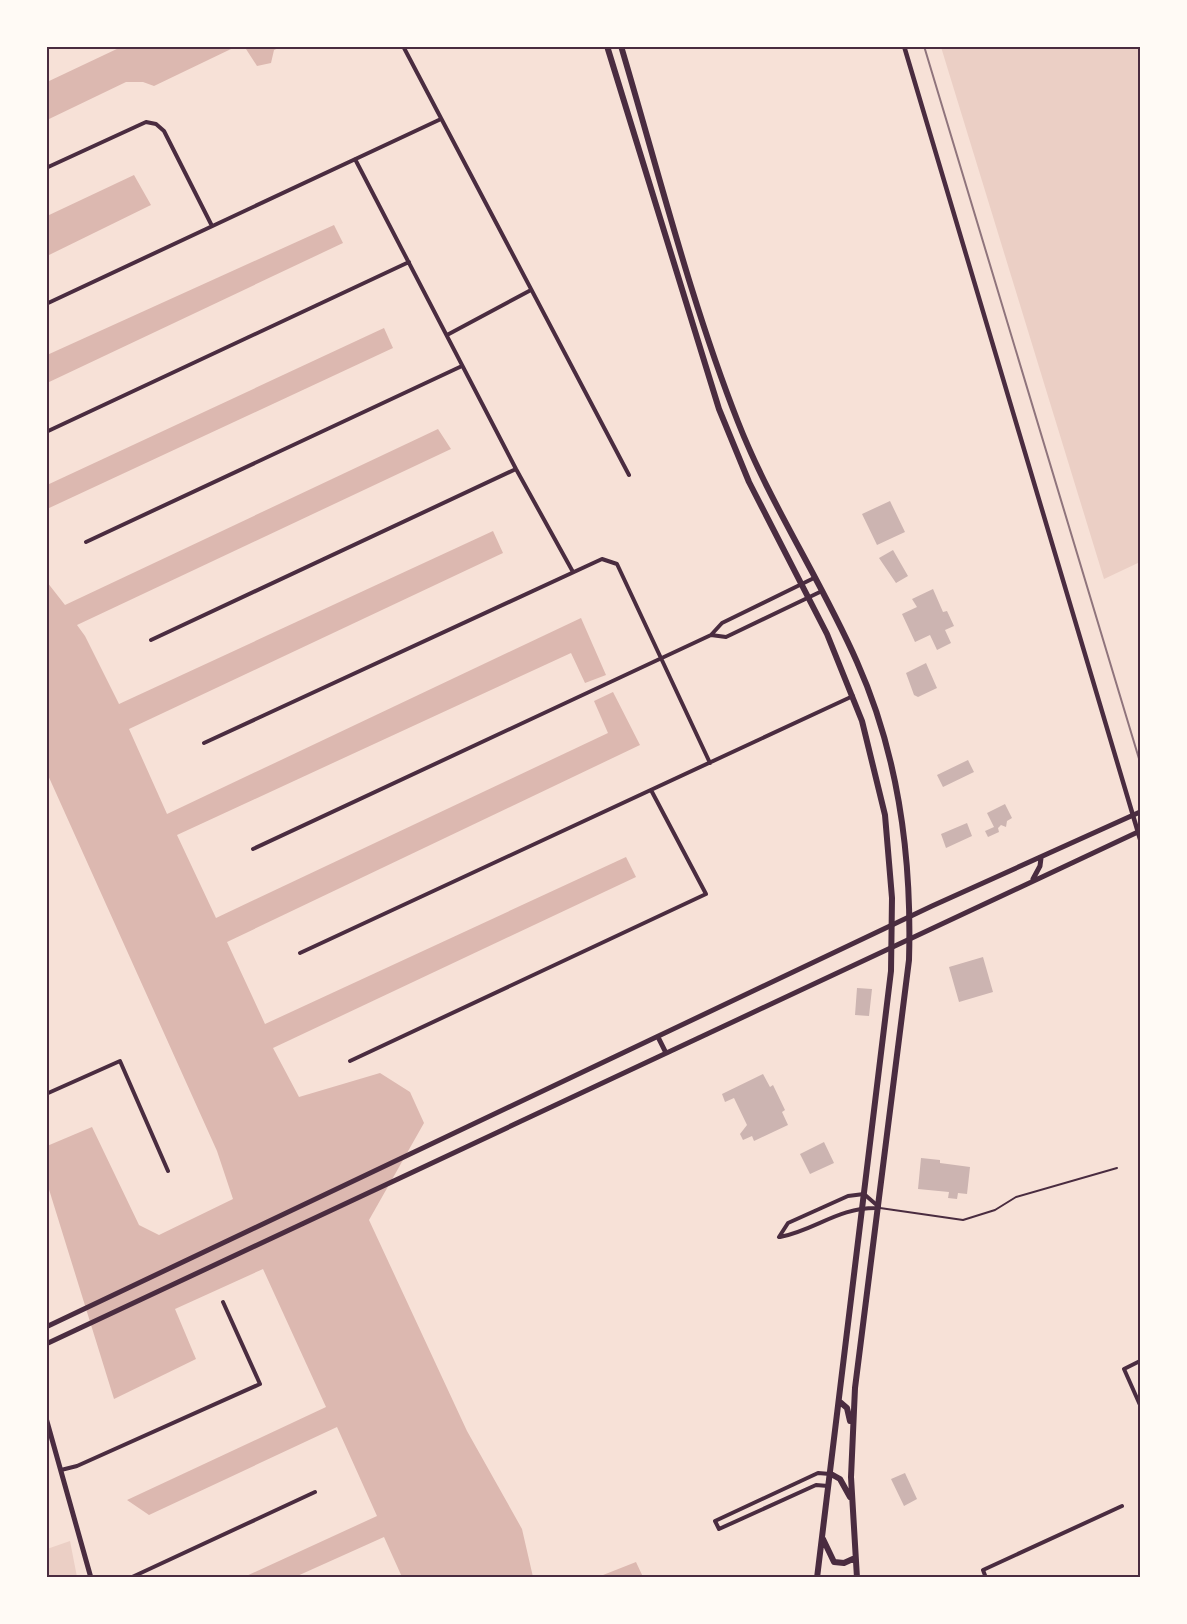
<svg xmlns="http://www.w3.org/2000/svg" width="1187" height="1624" font-family="Figtree,sans-serif">
  <rect width="100%" height="100%" fill="#f7e1d7"/>
  <path fill="#ebcfc5" d="M941 47H1140V562L1104 579Z
    M70 1541 77 1577H47V1549Z"/>
  <path fill="#dcb8b0" d="M121 47V46L281 47 274 50 271 63 257 66 246 49H231L154 86 143 82H126L47 120V82Z
    M134 175 151 205 47 256V216Z
    M334 225 343 243 47 383V355Z
    M384 328 393 348 47 509V485Z
    M438 429 451 449 77 625 85 636 119 704 493 531 503 553 129 729 167 814 581 618 606 675 585 683 571 653 177 835 216 918 608 733 594 701 613 692 640 745 227 942 265 1024 626 857 636 877 273 1048 299 1097 380 1073 410 1092 424 1123 369 1220 467 1431 522 1529 533 1577H402L384 1537 295 1577H244L377 1516 337 1427 149 1515 127 1500 326 1407 263 1269 175 1309 196 1359 114 1399 47 1183V1146L92 1127 139 1225 159 1235 233 1199 217 1151 47 773V582L65 605Z
    M636 1562 643 1577H598Z"/>
  <path fill="#ccb4b1" d="M890 501 905 532 877 545 862 514Z
    M893 550 908 576 896 583 879 558Z
    M933 589 943 612 947 611 954 626 945 630 951 643 937 650 930 635 915 642 902 614 917 607 912 599Z
    M926 663 937 688 918 697 914 695 906 673Z
    M968 760 974 772 943 787 937 775Z
    M1005 804 1012 818 1007 821 1006 827 1001 825 998 828 999 832 988 837 985 831 994 827 987 813Z
    M967 823 972 836 946 848 941 834Z
    M983 957 993 992 959 1002 949 967Z
    M857 988 872 989 869 1016 855 1015Z
    M763 1074 770 1087 773 1085 785 1110 782 1112 788 1125 754 1141 752 1136 743 1140 740 1134 747 1125 734 1098 725 1102 722 1094Z
    M824 1142 834 1163 810 1174 800 1154Z
    M921 1158 940 1160V1163L970 1167 967 1194 958 1193 957 1199 948 1198 949 1192 918 1189Z
    M905 1473 917 1499 904 1506 891 1479Z"/>
  <g fill="none" stroke-linecap="round" stroke-linejoin="round">
    <path stroke="#4a2c40" stroke-width="2" d="M880 1208 963 1220 995 1210 1016 1197 1117 1168"/>
    <path stroke="#4a2c40" stroke-width="4" d="M403 46 629 475
      M355 159 516 469 573 572
      M46 168 146 122 156 124 164 131 212 226
      M46 304 441 119
      M447 335 531 290
      M46 432 409 262
      M86 542 462 366
      M711 635 726 637 822 591
      M151 640 516 469
      M204 743 602 559 617 564 710 763
      M253 849 711 635 722 623 814 578
      M300 953 853 696
      M350 1061 706 894 651 790
      M46 1094 120 1061 168 1171
      M779 1237 788 1223 848 1196 864 1194 879 1207
      M780 1237C816 1230 838 1207 878 1208
      M1140 1361 1124 1369 1140 1405
      M61 1470 77 1466 260 1384 223 1302
      M828 1486 816 1485 719 1529 715 1521 818 1473 830 1474
      M130 1578 315 1492
      M986 1578 983 1570 1122 1506"/>
    <path stroke="#4a2c40" stroke-width="4.5" d="M904 46 1140 839"/>
    <path stroke="#4a2c40" stroke-width="5" d="M1033 879 1040 866 1041 858
      M658 1037 666 1053
      M46 1327 932 906 1140 812
      M46 1344 1140 831
      M46 1418 91 1578"/>
    <path stroke="#4a2c40" stroke-width="6" d="M607 46 719 409 749 482 827 634 862 721 885 815 892 898 891 971 817 1578
      M621 46C658 170 691 303 738 422 771 506 821 580 857 662 899 756 912 858 909 960L855 1388 851 1477 857 1578
      M840 1402 847 1408 850 1421
      M831 1474 840 1479 850 1497
      M823 1539 834 1562 844 1563 855 1558"/>
    <path stroke="#8f747c" stroke-width="2" d="M924 46 1140 762"/>
  </g>
  <rect width="1187" height="1624" fill="none" stroke="#fffaf5" stroke-width="96"/>
  <rect x="48" y="48" width="1091" height="1528" fill="none" stroke="#4a2c40" stroke-width="2"/>
</svg>
